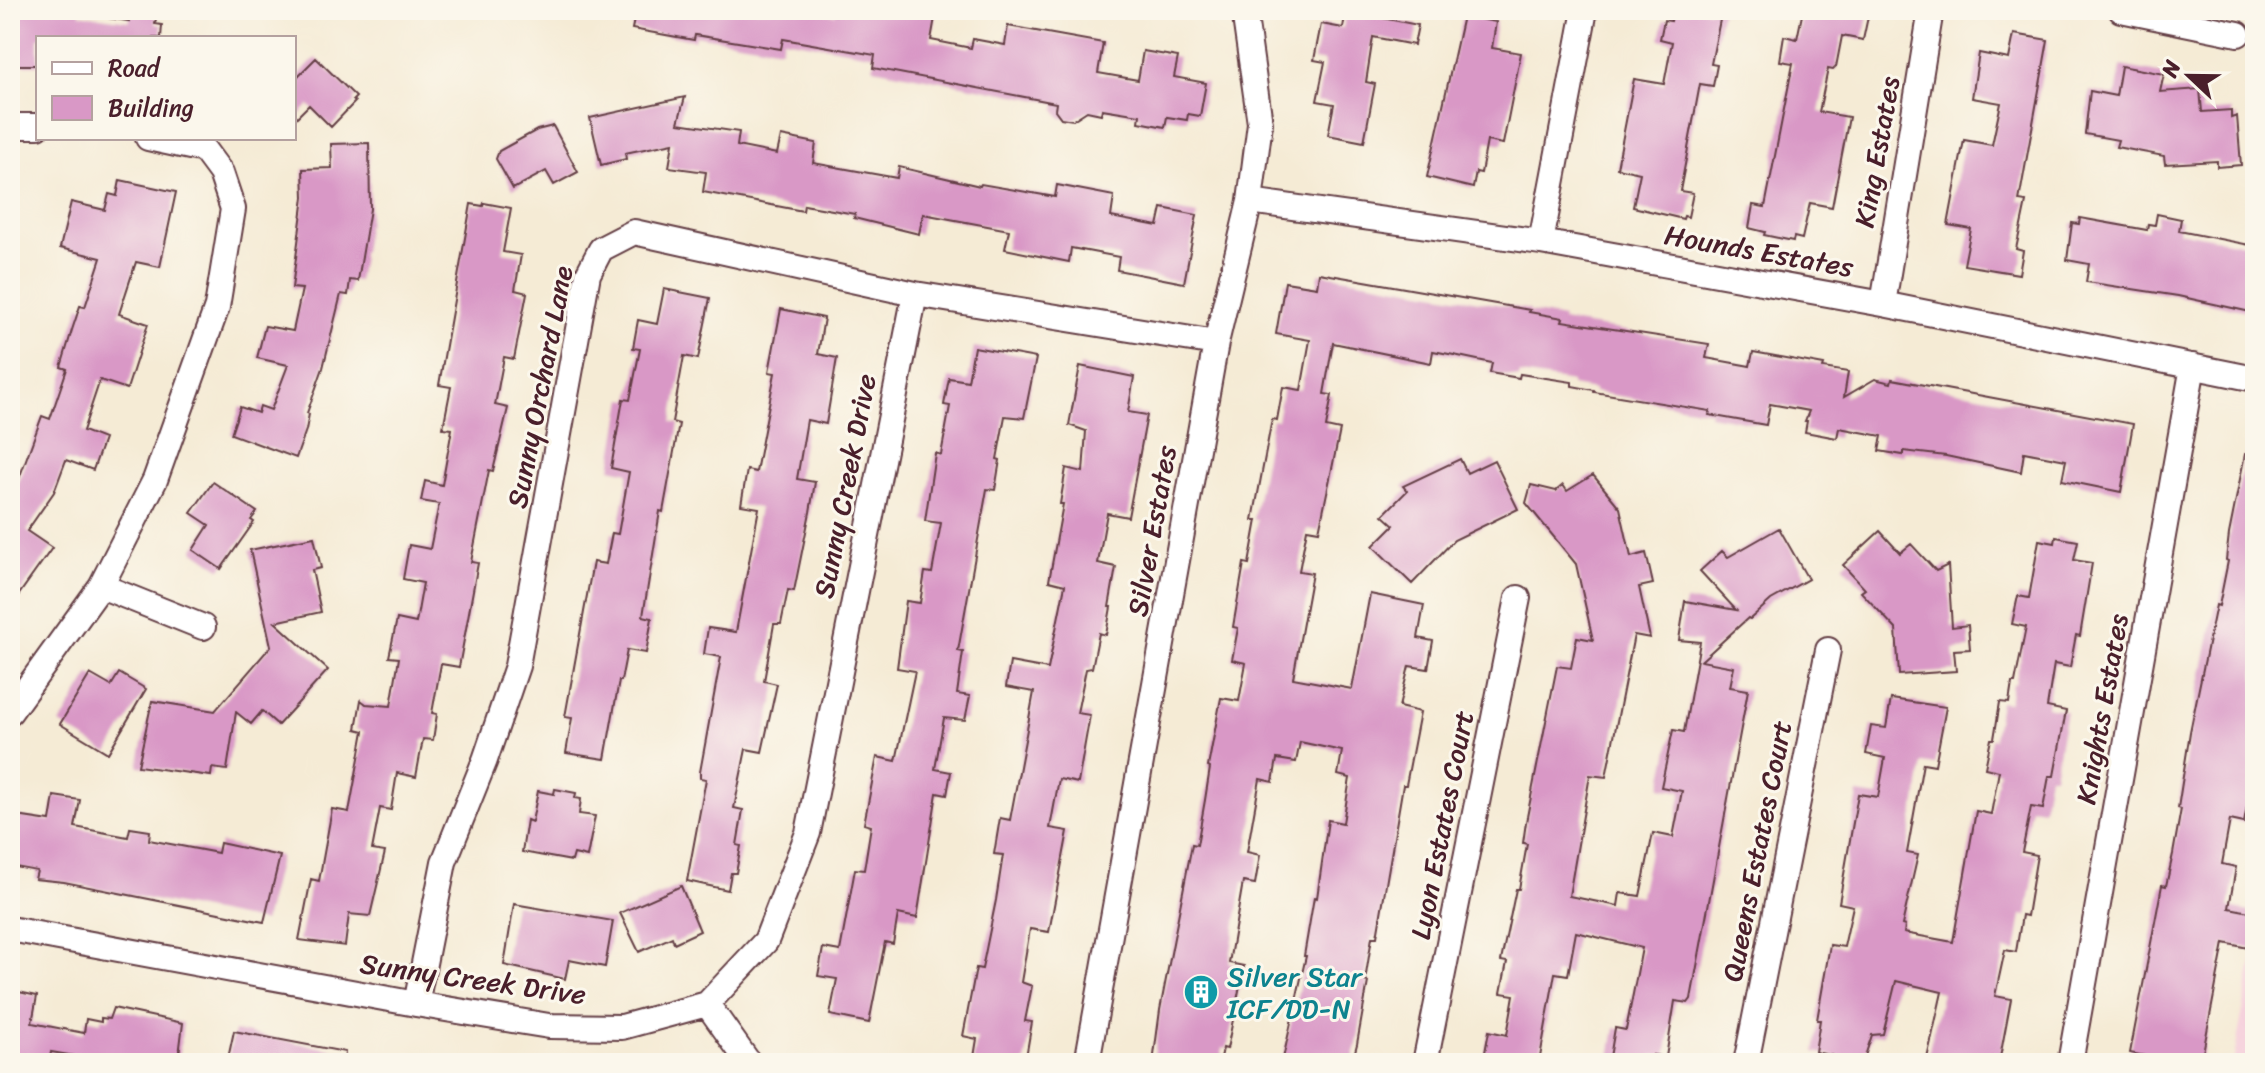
<svg xmlns="http://www.w3.org/2000/svg" width="2265" height="1073" font-family="Sriracha,sans-serif">
  <rect width="100%" height="100%" fill="#fbf7ec"/>
  <filter id="ink" filterUnits="userSpaceOnUse"><feTurbulence type="fractalNoise" baseFrequency=".0125" numOctaves="2"/><feDisplacementMap in="SourceGraphic" scale="16" xChannelSelector="R" yChannelSelector="G"/><feConvolveMatrix kernelMatrix="1 2 1 2 8 2 1 2 1" color-interpolation-filters="sRGB"/></filter>
  <filter id="wash" filterUnits="userSpaceOnUse"><feTurbulence type="fractalNoise" baseFrequency=".006" numOctaves="4" result="noise"/><feDisplacementMap in="SourceGraphic" scale="32" xChannelSelector="R" yChannelSelector="G"/><feGaussianBlur stdDeviation="1.8" result="paint"/><feColorMatrix in="noise" values="0 0 0 0 0 0 0 0 0 0 0 0 0 0 0 0 0 1.4 0 .05"/><feComposite in="paint" operator="in"/></filter>
  <g filter="url(#wash)">
    <rect width="100%" height="100%" fill="#f5ebd5"/>
    <path fill="#f5cfdb" d="M2255 946V1063H2233Z"/>
    <g id="blocks">
      <path fill="#d998c6" d="M10 10H80V14L129 21 131 10 157 13 155 24 162 25 161 38H38V65H10Z
        M636 10H807L835 15 836 10H923L936 12 931 40 971 48 973 39 1005 45 1008 26 1103 43 1098 73 1138 80 1143 51 1178 57 1174 77 1206 83 1200 116 1188 114 1187 120 1167 117 1165 127 1139 122 1140 115 1102 109 1101 114 1087 111 1073 120 1061 118 1055 110 1056 103 873 68 875 55 783 39 781 49 695 35 694 40 632 29Z
        M1346 10H1378L1377 17 1418 25 1414 45 1373 37 1366 82 1375 84 1364 142 1328 135 1334 104 1317 101 1325 62 1314 60 1321 24 1343 28Z
        M1673 10H1722L1711 64 1717 65 1713 86 1700 84 1687 154 1680 191 1693 193 1688 217 1684 216 1683 219 1633 207 1640 173 1617 168 1634 79 1664 84 1672 42 1660 39 1664 20 1671 21Z
        M1803 10 1869 12 1863 40 1842 36 1836 67 1833 70 1828 69 1819 112 1849 117 1832 207 1810 203 1802 239 1794 237 1793 241 1764 235 1765 232 1749 228 1753 205 1765 207 1793 63 1780 61 1784 36 1797 39Z
        M1463 16 1496 22 1492 48 1521 53 1503 144 1487 141 1481 173 1476 172 1473 188 1427 177Z
        M2014 34 2048 40 2019 201 2026 202 2016 249 2023 251 2019 274 1964 265 1971 229 1948 225 1964 140 1992 145 2001 103 1972 98 1979 53 2009 59Z
        M316 58 356 97 353 100 355 102 331 127 309 105 294 120V80Z
        M2121 66 2164 74 2160 92 2200 89 2202 112 2231 110V118L2237 116 2241 165 2217 167V161L2165 164 2164 156 2116 147 2118 140 2085 134 2090 91 2116 96Z
        M685 97 678 123 739 132 737 146 777 154 781 136 816 143 813 163 897 178 899 167 980 186 981 184 1055 197 1057 185 1114 196 1111 217 1158 226 1162 208 1197 215 1184 283 1117 270 1119 257 1071 248 1069 262 1005 249 1009 230 923 214 919 234 854 218 855 214 804 205 803 211 703 192 706 172 669 167 673 143 625 153 626 159 601 165 590 118Z
        M553 126 578 172 554 185 546 171 513 189 496 159 499 151 537 130Z
        M369 143 370 209 358 281 350 280 348 295 341 294 323 368 307 413 309 414 306 430 296 458 231 434 240 407 258 413 260 406 271 410 288 365 257 358 265 326 293 331 302 289 292 288 304 197 303 169 332 168 331 144Z
        M120 180 176 192 160 267 136 262 119 314 148 324 127 389 100 380 83 431 104 439 93 470 66 460 54 492 27 531 52 548 10 607V494L17 484 42 416 50 419 67 369 61 367 72 330 80 306 85 307 101 258 60 248 71 202 105 210 109 194 117 196Z
        M484 203 511 208 503 252 521 255 515 290 527 293 514 359 504 357 495 405 508 408 493 471 489 470 471 562 478 563 459 667 441 664 432 713 437 714 433 740 423 739 416 777 397 773 391 810 380 808 372 850 385 852 370 916 349 914 345 946 299 940 311 879 319 881 332 809 349 812 364 731 356 729 361 700 366 704 391 706 399 658 389 657 397 619 416 623 423 583 403 579 409 545 430 549 439 504 421 501 425 481 442 485 452 429 443 428 451 387 439 385 471 204 483 206Z
        M2157 214 2181 219 2179 231 2255 246V313L2178 296 2086 282 2089 264 2067 260 2072 223 2079 224 2080 218 2147 230 2148 224 2155 225Z
        M1319 273 1530 310 1529 312 1563 318 1562 321 1709 344 1706 358 1750 366 1753 352 1824 365 1823 368 1848 372 1844 397 1875 379 1891 383 1892 379 2133 424 2121 492 2062 480 2066 460 2024 452 2021 472 1946 456 1904 451 1903 455 1879 451 1882 436 1839 428 1837 438 1805 432 1807 421H1805L1809 411 1770 404 1766 425 1709 415 1710 411 1594 392V390L1572 386V382L1520 374 1519 378 1490 373 1492 363 1449 354 1433 351 1431 363 1333 343 1324 394 1332 395 1326 427 1340 430 1319 531 1307 529 1299 571 1312 573 1293 678 1352 689 1370 594 1424 605 1418 638 1433 641 1428 669 1409 666 1399 707 1420 712 1406 785H1403L1377 937H1372L1365 981 1368 982 1357 1044 1352 1063H1282L1306 956H1304L1314 897 1317 898 1328 820 1343 823 1350 778 1338 775 1342 751 1300 742 1296 762 1277 759 1273 782 1260 779 1247 852 1260 855 1255 884 1243 882 1229 963 1244 966 1227 1049 1223 1048 1220 1063H1153L1160 1010 1185 881 1192 844 1197 845 1205 800 1210 768 1208 767 1221 698 1239 701 1246 663 1232 660 1238 628 1233 627 1244 563 1249 564 1257 520H1253L1272 419 1277 420 1283 387 1301 390 1310 340 1276 334 1285 282 1317 287Z
        M664 289 710 298 698 359 684 356 672 422 679 424 663 512 660 511 643 616 652 618 646 653 627 650 621 681H619L605 759 566 753 572 718 565 717 593 562 606 564 612 533 618 534 629 472 611 468 623 399 630 400 640 349 633 348 638 320 657 324Z
        M781 309 824 318 818 354 837 358 826 424 807 420 797 479 815 482 810 512 794 591 788 590 781 624H774L764 681 777 684 762 752 746 749 734 808 743 810 737 845 741 846 736 873H731L728 890 687 881 706 779 700 778V772L721 657 704 654 708 628 736 632 759 508 741 505 747 470 756 472 775 373 769 372Z
        M974 347 1036 358 1024 418 1005 416 997 459 1000 460 995 490 987 489 958 651 963 652 957 694 970 696 965 720 944 718 935 769 951 772 947 795 937 793 917 918 898 914 893 944 885 942 869 1023 830 1015 837 979 818 976 823 948 840 951 855 869 864 870 871 826 864 824 877 757 896 761 915 671 897 668 906 601 920 603 925 572 932 573 941 523 925 521 935 453 941 455 950 406 944 405 949 378 968 381Z
        M1080 366 1134 377 1128 412 1147 415 1128 517 1107 513 1098 563 1116 567 1109 607H1111L1106 635 1099 633 1092 668 1086 669 1077 713 1090 715 1078 783 1059 779 1050 828 1068 831 1049 932 1030 929 1021 982 1032 986 1025 1021 1032 1022 1025 1063H973L977 1039 963 1036 976 968 982 969 996 900 1003 855 994 854 1000 818 1010 820 1034 692 1006 687 1010 662 1048 669 1065 585 1049 581 1063 504H1060L1066 468 1083 472 1086 431 1069 425Z
        M2245 454 2255 455V763L2244 823 2230 820 2222 864 2236 867 2229 908 2255 913V935L2253 949 2224 943 2201 1063H2180L2130 1053 2162 885 2166 886 2173 854 2181 809 2178 808 2190 732 2216 605 2219 606 2228 561 2226 560 2229 534Z
        M1460 459 1467 473 1494 460 1518 509 1454 540 1412 584 1373 546 1394 525 1383 515 1407 491 1403 486Z
        M1593 475 1620 508 1631 557 1646 553 1653 584 1639 587 1650 638 1634 635 1606 777 1590 775 1569 896 1618 906 1620 893 1640 896 1653 833 1673 837 1682 791 1661 787 1673 730 1684 732 1700 642 1679 640 1685 601 1736 610 1700 571 1722 551 1728 557 1779 528 1808 579 1771 600 1750 619 1748 618 1701 661 1734 667 1730 687 1748 690 1691 999 1688 1003 1675 1001 1666 1057 1653 1055 1652 1063H1609L1615 1028 1626 1030 1642 948 1576 932 1568 975 1555 973 1539 1063H1483L1489 1031 1507 1035 1514 995 1501 993 1507 962 1501 961 1516 889H1519L1527 844 1523 843 1526 822 1557 666 1571 668 1577 637 1593 640 1576 564 1526 503 1531 485 1556 491 1563 485 1567 491Z
        M213 482 257 512 251 520 254 522 221 569 193 550 209 525 191 513Z
        M1880 531 1900 553 1911 544 1936 571 1948 565 1952 627 1968 625 1970 649 1954 650 1956 671 1899 675 1896 629 1861 592 1865 589 1843 565Z
        M314 537 321 568 312 570 321 612 275 622 328 670 278 725 262 711 251 724 236 712 227 770 212 768 211 776 138 766 152 701 215 711 271 646 250 550Z
        M2056 537 2078 541 2074 560 2092 563 2080 636 2076 635 2070 667 2054 664 2047 707 2066 711 2054 776H2049L2043 809 2031 807 2022 852 2037 855 2027 916 2022 915 2016 952 2005 950 1995 996 2011 999 1999 1063H1926L1942 992 1896 981 1883 1034 1872 1035 1863 1062 1815 1052 1820 1020H1817L1830 945 1844 947 1853 906 1839 903 1858 794 1878 797 1885 758 1866 754 1871 726 1886 728 1891 699 1946 707 1935 765 1923 763 1907 853 1918 855 1902 925 1905 926 1904 933 1953 942 1976 811 1991 814 1999 771 1985 768 1991 739H1994L2000 702 2009 703 2012 683H2015L2026 627 2012 624 2018 596 2029 598 2039 540 2055 543Z
        M119 673 146 689 108 753 60 724 90 674 111 686Z
        M555 789 576 793 575 798 581 799 579 814 595 816 587 857 574 854 572 861 522 852 527 820 532 822 538 791 554 794Z
        M54 796 80 800 75 827 128 837 130 828 150 831 149 840 218 853 220 843 280 856 264 922 64 882 35 879 37 871 10 866V815L50 821Z
        M681 886 700 931 674 943 672 937 639 952 620 913Z
        M514 904 613 921 605 967 569 960 565 979 504 965Z
        M10 990 37 996 32 1023 84 1033 86 1019 101 1022V1018L109 1019 113 1008 183 1023 178 1063H115L51 1052 49 1063H10Z
        M234 1031 345 1052 344 1063H227Z"/>
    </g>
  </g>
  <g filter="url(#ink)">
    <use href="#blocks" fill-opacity="0" stroke="#643e44" stroke-width="2"/>
    <g fill="none" stroke-linecap="round" stroke-linejoin="round">
      <g stroke="#643e44" stroke-width="28">
        <path id="street" d="M2121 10 2238 34
          M10 126H38
          M1250 201 1541 242 1883 304 2255 379
          M1541 242 1585 10
          M1883 304 1931 10
          M101 586 203 627
          M10 712 101 586 155 480 217 307 233 209 221 173 204 150 148 138
          M10 929 416 1004 549 1026 622 1027 707 1004 766 941 808 833 915 294
          M416 1004 444 862 485 760 517 666 588 274 601 249 634 232 915 294 1216 343
          M707 1004 749 1063
          M1087 1063 1216 343 1250 201 1260 123 1244 10
          M1425 1063 1518 598
          M1746 1063 1828 650
          M2070 1063 2193 366"/>
      </g>
      <use href="#street" stroke="#fff" stroke-width="24"/>
    </g>
  </g>
  <defs>
    <g id="building-disc" transform="scale(1.8)"><circle r="9.5" fill="#0f9aa8" stroke="#fbf7ec"/><path d="M-4-6H4V6H1V3H-1V6H-4ZM-2.5-4.3h1.7v1.8h-1.7ZM.8-4.3h1.7v1.8H.8ZM-2.5-1h1.7V.8h-1.7ZM.8-1h1.7V.8H.8Z" fill="#fff"/></g>
  </defs>
  <g fill-rule="evenodd">
    <use href="#building-disc" x="1201" y="992"/>
  </g>
  <g text-anchor="middle" dominant-baseline="central" stroke-width="6" stroke-linejoin="round" paint-order="stroke">
    <g font-size="28" fill="#4a1f2b" stroke="#fbf7ec">
      <text transform="translate(1877 152) rotate(-80)">King Estates</text>
      <text transform="translate(1759 251) rotate(10)">Hounds Estates</text>
      <text transform="translate(540 387) rotate(-79)">Sunny Orchard Lane</text>
      <text transform="translate(845 486) rotate(-79)">Sunny Creek Drive</text>
      <text transform="translate(1152 531) rotate(-80)">Silver Estates</text>
      <text transform="translate(2102 709) rotate(-80)">Knights Estates</text>
      <text transform="translate(1442 825) rotate(-79)">Lyon Estates Court</text>
      <text transform="translate(1757 851) rotate(-79)">Queens Estates Court</text>
      <text transform="translate(473 979) rotate(8)">Sunny Creek Drive</text>
    </g>
    <g font-size="28" fill="#0d838f" stroke="#fbf7ec" text-anchor="start">
      <text x="1227" y="976">Silver Star<tspan x="1227" dy="32">ICF/DD-N</tspan></text>
    </g>
  </g>
  <rect width="2265" height="1073" fill="none" stroke="#fbf7ec" stroke-width="40"/>
  <rect x="36" y="36" width="260" height="104" fill="#fbf7ec" stroke="#b4a19f" stroke-width="2"/>
  <rect x="52" y="62" width="40" height="12" fill="#ffffff" stroke="#b4a19f" stroke-width="2"/>
  <text x="108" y="76" font-size="24" fill="#4a1f2b">Road</text>
  <rect x="52" y="96" width="40" height="24" fill="#d998c6" stroke="#b4a19f" stroke-width="2"/>
  <text x="108" y="116" font-size="24" fill="#4a1f2b">Building</text>
  <g transform="translate(2189 76) rotate(292)" stroke="#fbf7ec" stroke-width="6" paint-order="stroke">
  <path d="M0-6L14 30L0 20L-14 30Z" fill="#4a1f2b"/>
  <text y="-12" font-size="22" font-weight="bold" text-anchor="middle" fill="#4a1f2b">N</text>
  </g>
</svg>
